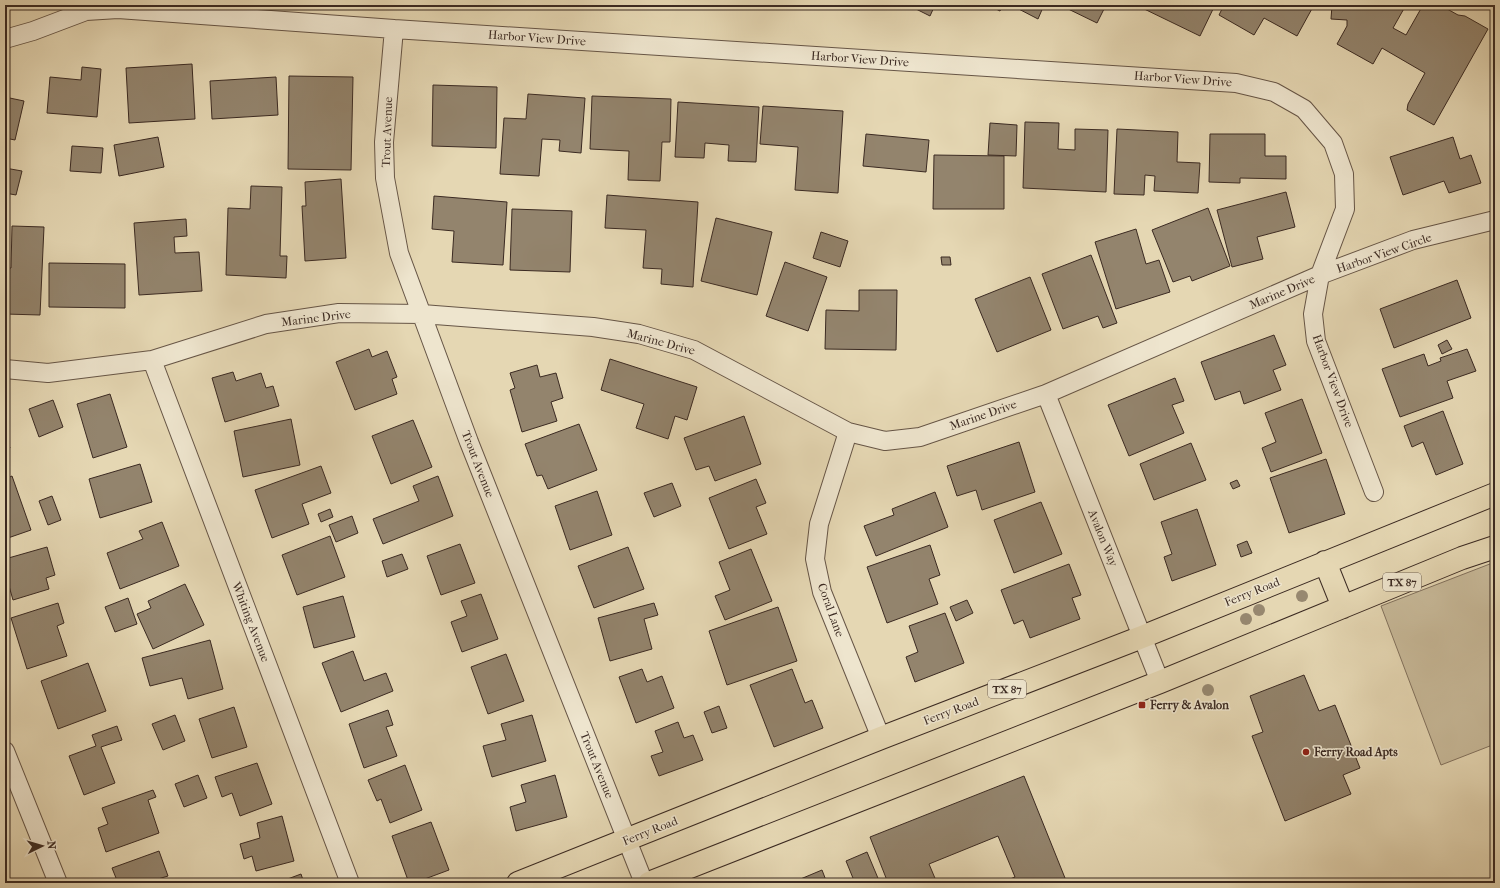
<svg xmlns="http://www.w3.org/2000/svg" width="1500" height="888" font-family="'IM FELL French Canon',serif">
  <rect width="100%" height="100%" fill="#e5d7b3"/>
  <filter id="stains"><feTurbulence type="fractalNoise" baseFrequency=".005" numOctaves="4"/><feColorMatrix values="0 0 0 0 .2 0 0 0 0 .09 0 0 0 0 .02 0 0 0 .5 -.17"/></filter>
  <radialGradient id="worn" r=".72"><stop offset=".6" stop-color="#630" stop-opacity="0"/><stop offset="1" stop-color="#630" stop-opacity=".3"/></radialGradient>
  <path fill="#c8ba9a" stroke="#82725e" d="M1495 562V744L1441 765 1381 606Z"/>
  <path fill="#93846d" stroke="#3b2a22" d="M908 5H935L930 16Z
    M988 5H1003L1000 11Z
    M1011 5H1044L1038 19Z
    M1060 5H1106L1097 23Z
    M1136 5H1215L1200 36Z
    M1224 5H1314L1297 36 1264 18 1254 35 1219 15Z
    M1332 5H1406L1393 28 1406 35 1423 5H1440L1458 15 1465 16 1488 29 1434 125 1407 110 1408 104 1425 73 1382 48 1373 64 1337 44 1347 26V20L1331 19Z
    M192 64 195 119 129 123 126 68Z
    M82 67 101 69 97 117 47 113 50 77 81 80Z
    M289 76 353 77 351 170 288 169Z
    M276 77 278 115 212 119 210 81Z
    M433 85 497 87 496 148 432 146Z
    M528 94 585 98 581 153 559 151 560 140 542 139 539 176 500 174 504 118 526 119Z
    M592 96 671 99 670 142H662L660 181 628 180 629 151 590 149Z
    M5 97 24 101 15 140 5 138Z
    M678 102 759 107 756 162 728 161 729 145 705 143 704 158 675 157Z
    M763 106 843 111 838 193 795 190 798 147 760 144Z
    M1025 122 1059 123 1058 149 1075 150V129L1108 130 1106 192 1023 188Z
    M990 123 1017 125 1016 156 988 155Z
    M1117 129 1178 132 1177 162 1200 163 1198 193 1154 191 1155 176 1145 175 1144 195 1114 194Z
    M866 134 929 140 926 172 863 166Z
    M1210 134H1265V156H1286V179L1240 178V183L1209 182Z
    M158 137 164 167 119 176 114 145Z
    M1453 137 1460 159 1471 155 1481 183 1449 193 1444 181 1403 195 1390 157Z
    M72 146 103 148 101 173 70 171Z
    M934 155 1004 156V209H933Z
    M5 168 22 171 16 195 5 193Z
    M341 179 346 258 305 261 302 206H306L305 182Z
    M251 186 282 187 280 256H287L286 278 226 275 228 208 250 209Z
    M1286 192 1295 227 1257 237 1263 259 1232 267 1217 210Z
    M607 195 698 202 693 287 661 284 662 269 643 268 646 230 605 228Z
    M434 196 507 202 503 265 452 262 454 231 432 229Z
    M1208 208 1230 266 1192 281 1190 276 1173 282 1152 230Z
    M512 209 572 211 570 272 510 270Z
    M716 218 772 232 757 295 701 281Z
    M186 219 187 236 174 237 175 253 199 252 202 291 139 295 134 223Z
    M12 226 44 227 40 315 5 314V268H11Z
    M1136 229 1146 264 1159 260 1170 292 1116 309 1095 242Z
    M821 232 848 241 840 267 813 258Z
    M1091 255 1117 323 1103 328 1098 316 1063 329 1042 274Z
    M941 257H950L951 265H942Z
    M785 262 827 277 808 331 766 316Z
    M49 263 125 264V308L49 307Z
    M1030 277 1051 330 997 352 975 299Z
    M1457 280 1471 318 1394 348 1380 309Z
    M859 290H897L896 350 825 349 826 310 859 311Z
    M1274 335 1286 365 1273 370 1281 390 1244 404 1240 391 1215 400 1201 362Z
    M1447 340 1452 349 1442 354 1438 345Z
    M369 349 372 357 387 351 397 377 392 379 397 394 355 410 336 362Z
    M1467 349 1476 371 1447 381 1453 398 1400 417 1382 369 1424 354 1428 366 1441 361 1440 358Z
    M610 359 697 387 687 420 675 416 668 439 636 428 644 404 601 390Z
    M537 365 540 377 556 373 563 398 551 402 557 421 522 432 510 390 515 388 510 373Z
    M233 372 236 381 261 373 266 388 273 386 279 406 225 422 212 378Z
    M1175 378 1184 401 1172 405 1184 433 1129 456 1108 405Z
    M110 394 127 447 93 458 77 404Z
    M1302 399 1322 453 1271 472 1262 448 1276 442 1265 413Z
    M53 400 63 427 39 437 29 409Z
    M1443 411 1463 464 1436 475 1423 442 1412 447 1404 426Z
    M744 416 761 464 715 481 709 466 696 470 684 438Z
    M291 419 300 465 243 477 234 431Z
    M413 420 432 467 391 484 372 436Z
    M579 424 597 470 548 489 542 475 537 476 525 444Z
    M5 433 10 448 5 450Z
    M1019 442 1035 492 982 510 976 490 957 496 947 466Z
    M1191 443 1206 480 1154 500 1140 464Z
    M1326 459 1345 514 1289 533 1270 478Z
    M140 464 152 502 100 518 89 479Z
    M321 466 331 493 302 504 309 524 272 538 255 490Z
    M12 476 31 530 5 539V479Z
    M438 476 453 516 383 544 373 519 419 501 413 486Z
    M756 479 766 503 756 507 767 534 729 549 709 498Z
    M1237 480 1240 486 1233 489 1230 483Z
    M672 483 681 506 654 517 644 493Z
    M597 491 612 535 570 550 555 506Z
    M935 492 948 527 876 556 864 526 894 515 892 509Z
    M52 496 61 520 48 525 39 501Z
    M1041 502 1062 554 1014 573 994 520Z
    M330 509 333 517 321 522 318 514Z
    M1197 509 1216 565 1172 581 1164 557 1172 554 1161 522Z
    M352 516 358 533 336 542 329 525Z
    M162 522 179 566 120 589 107 553 143 539 139 531Z
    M330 536 345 577 297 595 282 555Z
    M1247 541 1252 553 1241 557 1237 545Z
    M460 544 475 583 441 595 427 556Z
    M930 545 940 575 929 579 938 604 887 623 867 567Z
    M47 547 55 575 46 578 49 589 13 600 5 572V559Z
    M628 547 644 589 594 608 578 566Z
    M751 549 772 601 725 620 715 596 730 590 719 562Z
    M402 554 408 569 387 577 382 561Z
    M1069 564 1081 595 1072 598 1080 619 1030 638 1023 620 1014 624 1001 590Z
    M185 584 204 625 153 649 137 614 151 608 148 601Z
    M481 594 498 639 462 652 451 622 467 616 461 601Z
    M343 596 355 637 314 648 303 607Z
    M128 598 137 624 115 632 105 607Z
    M967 600 973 613 956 621 950 607Z
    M58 603 64 623 57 626 67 656 27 669 11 618Z
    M654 603 658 615 644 619 652 649 610 661 598 618Z
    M778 607 797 661 727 685 709 631Z
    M945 613 964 663 915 682 906 657 918 652 909 626Z
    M210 640 223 689 188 699 182 678 150 686 142 658Z
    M353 651 364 681 386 673 393 691 341 712 322 663Z
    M506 654 524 701 488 714 471 667Z
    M88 663 106 711 58 729 41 681Z
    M642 669 647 682 662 676 674 708 636 723 619 677Z
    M792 669 805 703 812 700 823 728 774 747 750 685Z
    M1304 675 1319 711 1335 705 1360 768 1343 775 1351 794 1285 821 1252 736 1263 732 1250 696Z
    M719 706 727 728 712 733 704 712Z
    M234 707 247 747 212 758 199 719Z
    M388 710 393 725 386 727 397 756 364 768 349 724Z
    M175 715 185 741 163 750 152 724Z
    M532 715 546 761 492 777 483 746 506 740 501 724Z
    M678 722 684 738 693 735 703 760 659 776 651 756 663 752 655 731Z
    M117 726 122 740 101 747 115 783 84 795 69 756 96 746 92 735Z
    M257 763 272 804 240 816 232 793 222 797 215 777Z
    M405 765 422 810 390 823 381 799 377 801 368 780Z
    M198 775 207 798 184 807 175 784Z
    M555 775 567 817 516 831 510 807 526 802 521 785Z
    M1024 776 1067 883H1000L1015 877 998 836 929 864 937 883H888L870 837Z
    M153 790 156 797 148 800 159 833 106 852 98 828 108 824 102 808Z
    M282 816 294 861 256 871 252 856 244 859 240 844 260 838 257 823Z
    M431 822 449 870 414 883H409L392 836Z
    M159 851 168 876 158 879 160 883H118L112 868Z
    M867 852 880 883H855L846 861Z
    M822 870 827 883H791Z
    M301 874 304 883H277Z"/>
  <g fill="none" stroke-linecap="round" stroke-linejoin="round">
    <g stroke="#665546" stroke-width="20">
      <path id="street" d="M394 29 384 142 385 178 399 253 469 442 644 883
        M5 39 33 31 86 11 118 9 394 29 1236 83 1274 92 1304 109 1333 143 1344 174 1345 209 1320 275 1313 314 1316 341 1374 492
        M152 360 350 883
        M5 369 48 373 152 360 266 324 339 313 422 314 593 327 639 334 694 350 848 432 885 441 920 437 1046 394 1320 275 1413 240 1495 220
        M1046 394 1160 682
        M848 432 819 524 815 559 822 592 881 738
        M5 751 58 883"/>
    </g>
    <g stroke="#3b2a22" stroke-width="24">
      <path id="primary" d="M1325 562 1343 607
        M518 883 881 738 1142 637 1495 494
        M649 883 1160 682 1462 558 1495 547"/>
    </g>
    <use href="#street" stroke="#eee5ce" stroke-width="18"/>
    <use href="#primary" stroke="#e5d7b3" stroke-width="22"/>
  </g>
  <g fill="#978870">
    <circle cx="1302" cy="596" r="6"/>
    <circle cx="1259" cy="610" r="6"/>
    <circle cx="1246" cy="619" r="6"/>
    <circle cx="1208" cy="690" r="6"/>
  </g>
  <g fill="#8f2418" stroke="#eee5ce" stroke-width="1.5">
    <rect x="1138" y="701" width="8" height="8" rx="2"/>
    <circle cx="1306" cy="752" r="4"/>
  </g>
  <g text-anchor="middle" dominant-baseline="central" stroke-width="3" stroke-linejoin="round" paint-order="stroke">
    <g fill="#eee5ce" stroke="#716256" stroke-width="1">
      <rect x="1383" y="573" width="38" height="18" rx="3"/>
      <rect x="988" y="680" width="38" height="18" rx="3"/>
    </g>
    <g font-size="11" font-weight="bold" fill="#3b2a22">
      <text x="1402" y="582">TX 87</text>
      <text x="1007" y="689">TX 87</text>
    </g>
    <g font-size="12" fill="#3b2a22" stroke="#eee5ce">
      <text transform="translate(537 38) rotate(4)">Harbor View Drive</text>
      <text transform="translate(860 59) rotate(4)">Harbor View Drive</text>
      <text transform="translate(1183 79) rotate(4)">Harbor View Drive</text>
      <text transform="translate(387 132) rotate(-88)">Trout Avenue</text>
      <text transform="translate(1384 253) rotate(-19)">Harbor View Circle</text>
      <text transform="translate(1282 292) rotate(-23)">Marine Drive</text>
      <text transform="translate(316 318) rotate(-7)">Marine Drive</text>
      <text transform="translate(661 342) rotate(15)">Marine Drive</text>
      <text transform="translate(1333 381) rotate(70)">Harbor View Drive</text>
      <text transform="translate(983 415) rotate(-19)">Marine Drive</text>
      <text transform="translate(478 464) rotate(69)">Trout Avenue</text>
      <text transform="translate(1103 538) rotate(68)">Avalon Way</text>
      <text transform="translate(1252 592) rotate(-22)">Ferry Road</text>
      <text transform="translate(831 610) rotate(70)">Coral Lane</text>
      <text transform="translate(251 622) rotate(69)">Whiting Avenue</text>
      <text transform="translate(951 711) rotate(-21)">Ferry Road</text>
      <text transform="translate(597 765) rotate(68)">Trout Avenue</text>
      <text transform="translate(650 831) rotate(-22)">Ferry Road</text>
    </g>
    <g font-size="12" font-weight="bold" fill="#3b2a22" stroke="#eee5ce" text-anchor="start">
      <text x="1150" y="705">Ferry &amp; Avalon</text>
      <text x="1314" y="752">Ferry Road Apts</text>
    </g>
  </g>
  <rect width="1500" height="888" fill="none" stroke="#e5d7b3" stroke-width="20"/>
  <rect x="6" y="6" width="1488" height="876" fill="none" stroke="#3b2a22" stroke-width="2"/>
  <rect x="10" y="10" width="1480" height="868" fill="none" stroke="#3b2a22"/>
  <g transform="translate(42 846) rotate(85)" stroke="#eee5ce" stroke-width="3" paint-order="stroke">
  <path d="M0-3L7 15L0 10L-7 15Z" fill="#3b2a22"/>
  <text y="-6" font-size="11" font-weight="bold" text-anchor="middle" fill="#3b2a22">N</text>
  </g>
  <rect width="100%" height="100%" filter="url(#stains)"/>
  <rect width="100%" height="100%" fill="url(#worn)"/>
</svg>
